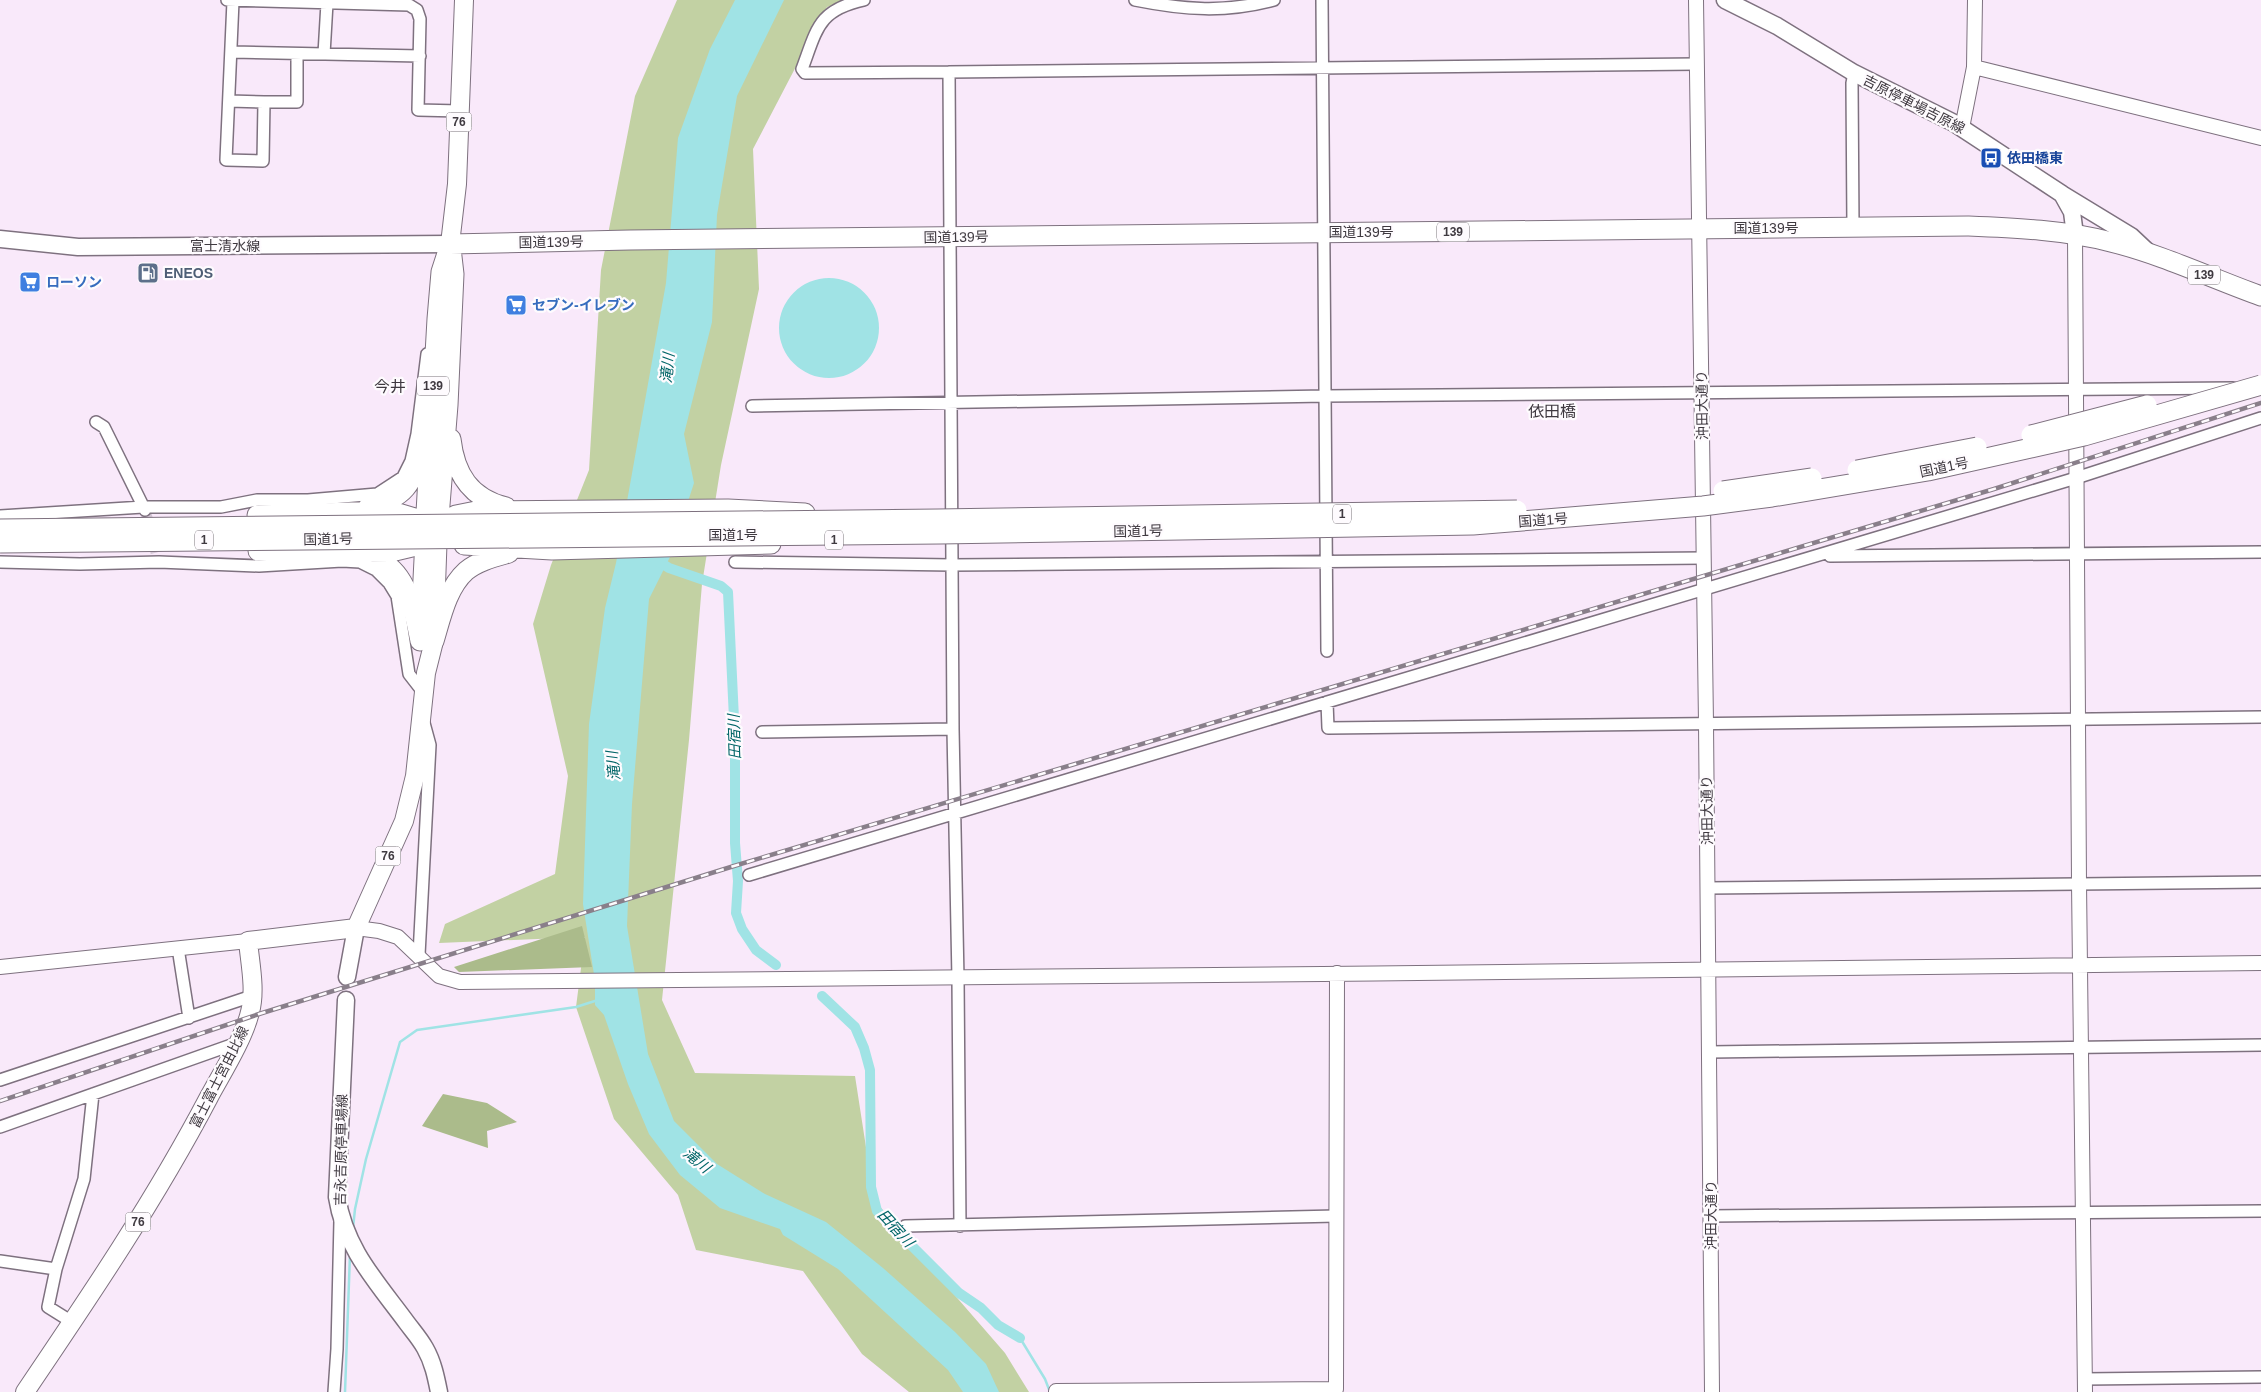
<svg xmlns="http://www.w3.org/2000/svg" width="2261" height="1392" font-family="Arial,'Noto Sans JP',sans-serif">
  <rect width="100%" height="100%" fill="#f9e9fa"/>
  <path fill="#c2d1a3" d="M677 0H852L827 7 753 149 759 289 721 465 702 584 689 740 662 1000 695 1073 855 1076 874 1199 906 1239 1005 1353 1029 1392H909L862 1354 803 1271 696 1250 678 1195 614 1119 576 1007 585 937 439 943 445 924 555 874 568 776 533 624 551 565 589 470 601 270 635 96Z"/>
  <path fill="#abbb8b" d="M582 926 592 967 459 972 454 967Z
    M443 1094 487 1103 517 1122 487 1131 488 1148 422 1126Z"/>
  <path fill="#a0e3e5" d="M735 0H784L737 96 717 215 712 322 684 434 694 483 670 557 649 599 632 804 627 926 648 1054 674 1121 717 1164 765 1194 826 1222 883 1268 955 1332 986 1364 999 1392H963L948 1370 838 1269 783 1235 780 1229 720 1208 680 1175 649 1134 628 1084 604 1015 595 1005V981L583 904 589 724 605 608 616 563 666 283 678 138 710 49Z
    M779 328a50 50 0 1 1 100 0a50 50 0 1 1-100 0Z"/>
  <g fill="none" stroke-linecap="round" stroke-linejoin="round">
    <path stroke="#a0e3e5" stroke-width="2.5" d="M353 1228 355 1209 366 1159 400 1042 417 1030 576 1007 598 1000
      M1020 1338 1045 1379 1050 1392
      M345 1392 350 1254"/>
    <path stroke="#a0e3e5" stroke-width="10" d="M655 559 669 568 721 586 728 592 735 740V843L738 881 736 913 742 929 756 950 776 965
      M822 996 855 1027 864 1048 870 1070 871 1187 877 1211 959 1293 981 1308 998 1325 1020 1338"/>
    <path stroke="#d4c6d5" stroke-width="11" stroke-dasharray="11 5.5" stroke-linecap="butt" d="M145 510 157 556"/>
    <g stroke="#7e717f" stroke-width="14">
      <path id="minor" d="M227 0 409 5 417 10 420 19 418 110 460 111
        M864 0C818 10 817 29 802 69L805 73 949 72
        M1135 0C1185 10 1225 13 1274 0
        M1322 0 1327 651
        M232 52 420 56
        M324 54 327 3
        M229 101 264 102 263 161 226 160 233 1
        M264 102H297V54
        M1853 228 1852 83 1854 73
        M752 406 1325 396 2233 388
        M96 422 104 427 145 510
        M0 516 143 507H221L257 500H308L377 494 403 477 411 461 417 434 427 354
        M1830 556 2261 552
        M0 562 80 564 159 562 259 566 342 561 360 562 376 570 389 583 397 596 409 674 423 692
        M735 562 952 565 1704 558
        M1327 702 1328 728 2261 717
        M762 732 953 729
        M749 875 2076 478 2261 418
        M1708 888 2261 882
        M178 948 189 1018
        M419 955 430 745 424 723
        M1710 1052 2261 1045
        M0 1080 252 996
        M0 1127 237 1043
        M1711 1216 2261 1211
        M905 1226 1336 1216
        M960 1226 958 979 953 729 949 72 1697 64
        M0 1261 56 1269 48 1307 72 1322
        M56 1269 84 1179 93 1094
        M2085 1379 2261 1377
        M334 1392 337 1349 340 1221"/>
    </g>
    <g stroke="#7e717f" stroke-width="16">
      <path id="tertiary" d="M1696 0 1706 723 1712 1392
        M1974 67 2261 138
        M1962 128 1974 67 1975 0
        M2075 235 2079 883 2085 1392
        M356 928 379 931 398 937 439 976 460 982C1060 977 1661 971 2261 963
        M0 967 248 941
        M1056 1391 1336 1389 1337 973"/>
    </g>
    <g stroke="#7e717f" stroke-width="19">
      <path id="secondary" d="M1725 0 1777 26 1854 73 1954 123 2062 194 2072 212 2075 235
        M2062 194 2131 236 2148 252
        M0 239 78 247 450 244
        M347 977 356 928
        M346 1000 337 1197C345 1249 377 1282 407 1323 413 1331 420 1339 425 1348 433 1362 436 1377 439 1392"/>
    </g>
    <g stroke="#7e717f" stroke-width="20">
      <path id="primary" d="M450 244 457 184 464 0
        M420 628 425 530
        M25 1392C90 1296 155 1200 209 1097 222 1073 244 1038 250 1012 256 990 250 963 248 941L356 928 404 821 415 776 426 673 434 641 438 530"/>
    </g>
    <g stroke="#7e717f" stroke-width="21">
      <path id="trunk" d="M450 244 630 240 1968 226C2016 228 2065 230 2111 242 2163 255 2211 278 2261 296
        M451 439C455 474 470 498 506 507
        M368 507C406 497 412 486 422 448
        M257 515 352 512H395L415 518 428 525
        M433 526 456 515 476 511 728 509 805 513
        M425 530 437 319 441 272 450 244
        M438 530 448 405 454 274 451 248
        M464 545 552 550 771 544
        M258 551 391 552 412 547 427 537
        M365 553C372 557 379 560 386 564 409 580 415 615 420 641
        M434 641C441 618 447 588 466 571 478 561 495 557 509 553"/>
    </g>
    <use href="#minor" stroke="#fff" stroke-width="11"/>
    <use href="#tertiary" stroke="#fff" stroke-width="14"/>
    <use href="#secondary" stroke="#fff" stroke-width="16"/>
    <use href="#primary" stroke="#fff" stroke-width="18"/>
    <use href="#trunk" stroke="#fff" stroke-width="19"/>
    <g stroke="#897f8a" stroke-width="4.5">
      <path id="rail" d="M0 1101 259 1014 734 866 1994 489 2261 403"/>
    </g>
    <use href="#rail" stroke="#fefbfe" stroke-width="2.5" stroke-dasharray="8" stroke-linecap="butt"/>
    <g stroke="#7e717f" stroke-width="21" stroke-linecap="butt">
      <path id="trunk-bridge" d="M2031 435 2147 405
        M1857 470 1977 447
        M1723 491 1812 478
        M0 529 938 519 1517 510
        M0 543 940 534 1473 525 1703 506 1772 497 1928 471 2084 436 2261 385"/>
    </g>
    <use href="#trunk-bridge" stroke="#fff" stroke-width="19"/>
  </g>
  <defs>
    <g id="bus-square" transform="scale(1.125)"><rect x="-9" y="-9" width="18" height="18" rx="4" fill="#1a4fb4" stroke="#fefbfe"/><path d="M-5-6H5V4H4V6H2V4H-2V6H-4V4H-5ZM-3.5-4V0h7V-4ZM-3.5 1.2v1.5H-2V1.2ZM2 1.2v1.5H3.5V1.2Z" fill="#fff"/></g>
    <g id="fuel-square" transform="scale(1.125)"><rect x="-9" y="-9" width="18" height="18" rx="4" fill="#5c6f8a" stroke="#fefbfe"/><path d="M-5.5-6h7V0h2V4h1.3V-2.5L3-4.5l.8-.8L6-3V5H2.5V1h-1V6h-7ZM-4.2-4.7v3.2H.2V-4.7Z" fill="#fff"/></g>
    <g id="supermarket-square" transform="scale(1.125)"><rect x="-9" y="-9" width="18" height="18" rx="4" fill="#3f7fe0" stroke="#fefbfe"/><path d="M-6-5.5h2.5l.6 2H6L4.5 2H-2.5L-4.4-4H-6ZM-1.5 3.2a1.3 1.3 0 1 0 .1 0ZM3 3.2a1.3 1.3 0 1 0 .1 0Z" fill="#fff"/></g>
  </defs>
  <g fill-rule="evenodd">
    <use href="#bus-square" x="1991" y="158"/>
    <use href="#fuel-square" x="148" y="273"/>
    <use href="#supermarket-square" x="30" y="282"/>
    <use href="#supermarket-square" x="516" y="305"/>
  </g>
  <g text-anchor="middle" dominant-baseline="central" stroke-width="4.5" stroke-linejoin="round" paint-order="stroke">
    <g fill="#fefbfe" stroke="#787379" stroke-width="1">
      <rect x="446.5" y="112.5" width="25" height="19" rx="4"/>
      <rect x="1437" y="222.5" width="32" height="19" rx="4"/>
      <rect x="2188" y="265.5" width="32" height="19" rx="4"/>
      <rect x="417" y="376.5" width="32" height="19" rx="4"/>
      <rect x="1333" y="504.5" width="18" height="19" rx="4"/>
      <rect x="195" y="530.5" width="18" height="19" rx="4"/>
      <rect x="825" y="530.5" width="18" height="19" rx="4"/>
      <rect x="375.5" y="846.5" width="25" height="19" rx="4"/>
      <rect x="125.5" y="1212.5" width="25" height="19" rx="4"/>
    </g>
    <g font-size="12" font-weight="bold" fill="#3f3940">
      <text x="459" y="122">76</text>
      <text x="1453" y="232">139</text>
      <text x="2204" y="275">139</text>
      <text x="433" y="386">139</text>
      <text x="1342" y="514">1</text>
      <text x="204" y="540">1</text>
      <text x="834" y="540">1</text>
      <text x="388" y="856">76</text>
      <text x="138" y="1222">76</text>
    </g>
    <g font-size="14" fill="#3f3940" stroke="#fefbfe">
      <text transform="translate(1914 104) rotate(27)">吉原停車場吉原線</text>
      <text x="1766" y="228">国道139号</text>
      <text x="1361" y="232">国道139号</text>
      <text transform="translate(956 237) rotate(-1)">国道139号</text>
      <text transform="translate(551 242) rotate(-1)">国道139号</text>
      <text x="225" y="246">富士清水線</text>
      <text transform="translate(1702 405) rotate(-91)">沖田大通り</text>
      <text transform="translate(1944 467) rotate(-12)">国道1号</text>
      <text transform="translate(1543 520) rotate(-4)">国道1号</text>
      <text transform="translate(1138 531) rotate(-1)">国道1号</text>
      <text x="733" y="535">国道1号</text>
      <text transform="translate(328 539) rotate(-1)">国道1号</text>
      <text transform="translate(1707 810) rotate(-91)">沖田大通り</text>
      <text transform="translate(219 1077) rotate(-63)">富士富士宮由比線</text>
      <text transform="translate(341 1150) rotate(-89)">吉永吉原停車場線</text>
      <text transform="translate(1711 1215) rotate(-90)">沖田大通り</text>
    </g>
    <g font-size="14" font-weight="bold" fill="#164399" stroke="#fefbfe" text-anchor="start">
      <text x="2007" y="158">依田橋東</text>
    </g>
    <g font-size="14" font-weight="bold" fill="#4e5e75" stroke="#fefbfe" text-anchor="start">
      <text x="164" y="273">ENEOS</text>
    </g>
    <g font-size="14" font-weight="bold" fill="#366cbe" stroke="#fefbfe" text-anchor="start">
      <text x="46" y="282">ローソン</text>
      <text x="532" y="305">セブン-イレブン</text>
    </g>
    <g font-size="15" font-style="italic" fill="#016567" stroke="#fefbfe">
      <text transform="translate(667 368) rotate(-84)">滝川</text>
      <text transform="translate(734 737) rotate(-92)">田宿川</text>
      <text transform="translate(613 766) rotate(-96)">滝川</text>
      <text transform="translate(697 1160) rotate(39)">滝川</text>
      <text transform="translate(896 1228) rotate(47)">田宿川</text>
    </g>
    <g font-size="16" fill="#3f3940" stroke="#fefbfe">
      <text x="390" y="386">今井</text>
      <text x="1552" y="411">依田橋</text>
    </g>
  </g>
</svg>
